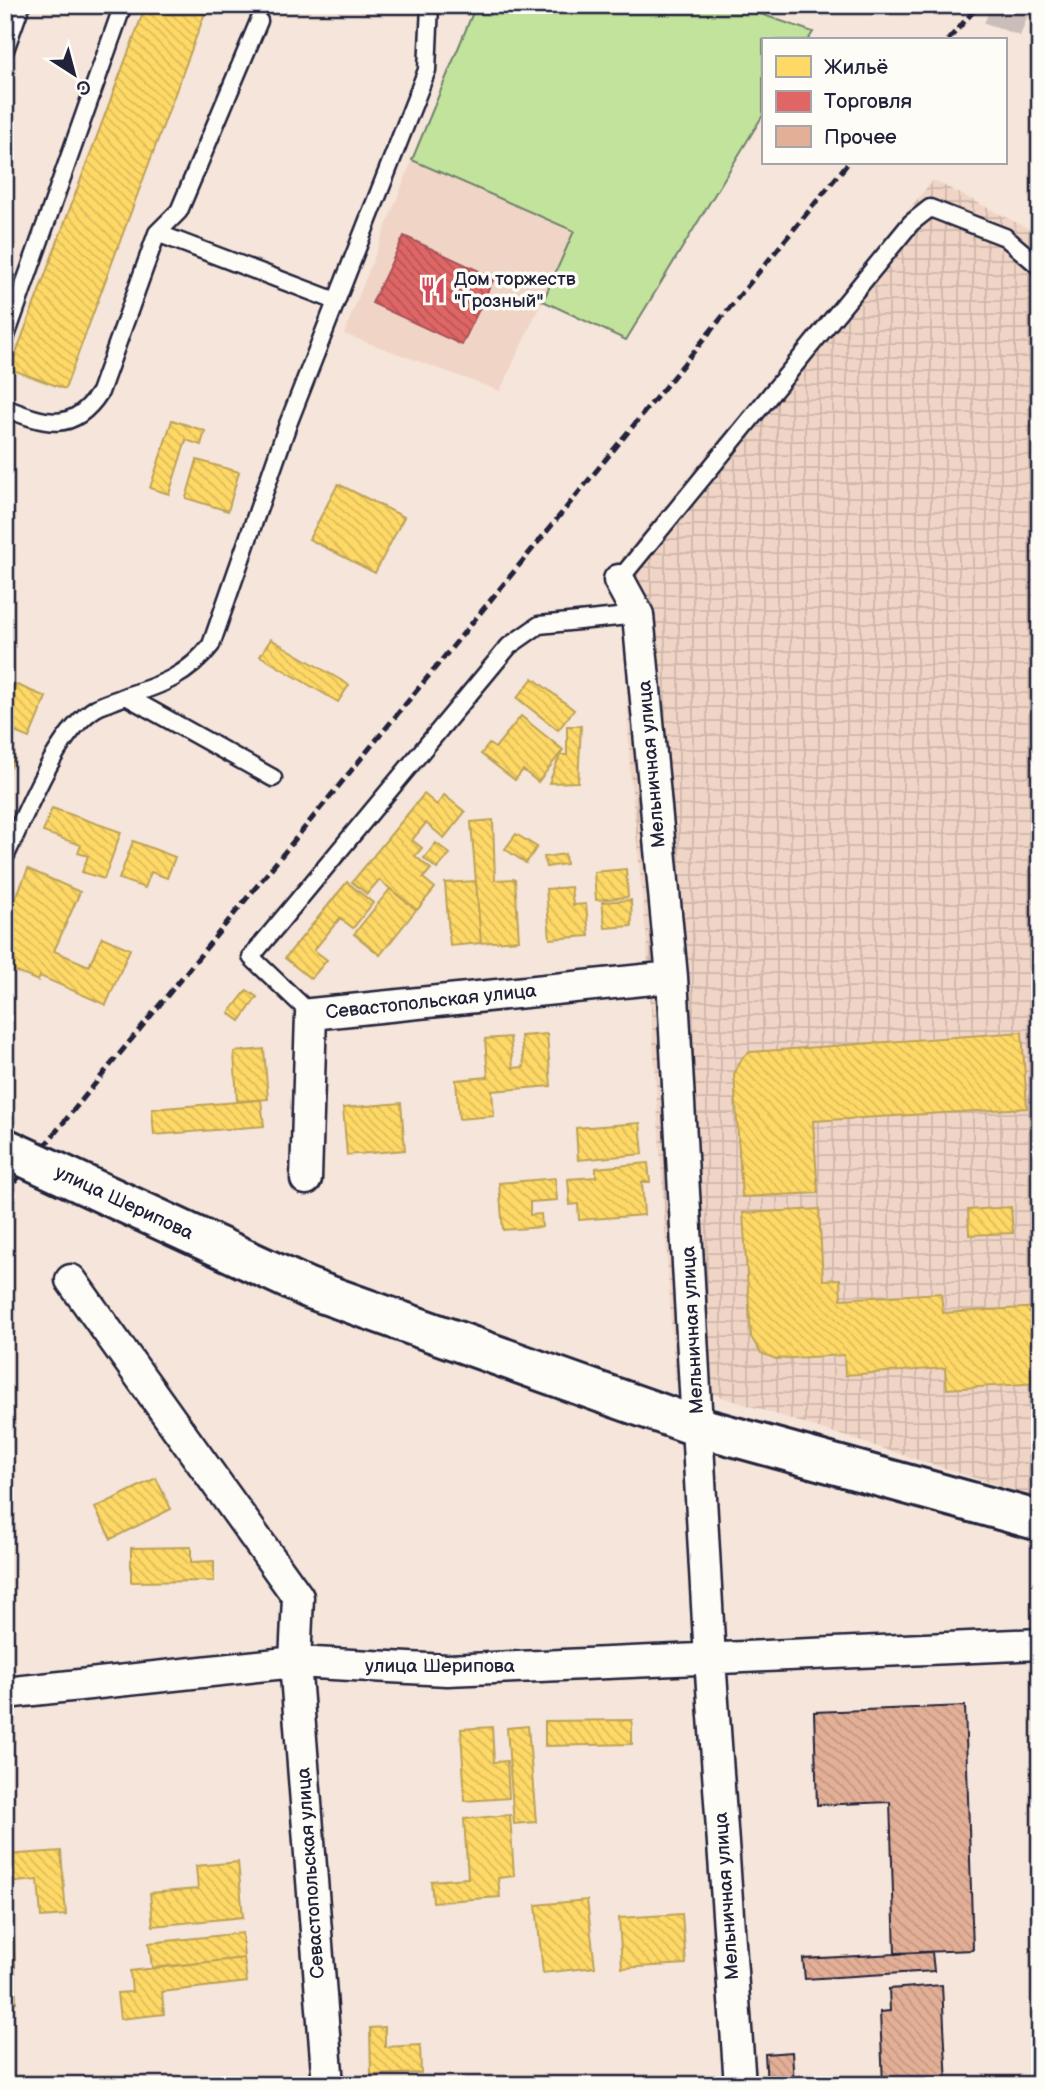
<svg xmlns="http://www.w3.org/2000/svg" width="1045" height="2090" font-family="'Balsamiq Sans',sans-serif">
  <defs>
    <pattern id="industrial-grid" width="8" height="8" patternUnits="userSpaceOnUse" patternTransform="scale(1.75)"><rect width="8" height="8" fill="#f0d5c6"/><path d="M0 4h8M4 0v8" fill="none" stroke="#ceb7ab"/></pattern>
    <pattern id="homes-back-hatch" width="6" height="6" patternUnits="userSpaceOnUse" patternTransform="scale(1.75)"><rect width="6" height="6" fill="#ffd966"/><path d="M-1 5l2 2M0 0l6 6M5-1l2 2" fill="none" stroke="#daba59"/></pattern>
    <pattern id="shops-back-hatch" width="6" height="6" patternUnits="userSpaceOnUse" patternTransform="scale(1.75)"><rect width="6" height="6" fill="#e06666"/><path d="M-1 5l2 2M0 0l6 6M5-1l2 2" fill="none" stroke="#b55455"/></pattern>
    <pattern id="building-back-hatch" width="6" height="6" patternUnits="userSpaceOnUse" patternTransform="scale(1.75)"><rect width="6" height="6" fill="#e3af96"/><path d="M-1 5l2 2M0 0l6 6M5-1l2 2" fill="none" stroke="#c29682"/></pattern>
  </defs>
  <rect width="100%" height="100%" fill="#f5e5da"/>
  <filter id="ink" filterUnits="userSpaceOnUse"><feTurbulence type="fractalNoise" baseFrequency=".0143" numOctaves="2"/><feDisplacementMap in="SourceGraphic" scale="14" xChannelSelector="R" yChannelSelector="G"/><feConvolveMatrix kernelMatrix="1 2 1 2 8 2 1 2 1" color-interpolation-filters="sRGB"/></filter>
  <g filter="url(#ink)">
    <path fill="#f0d5c6" d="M412 160 574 232 500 391 344 334Z"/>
    <path fill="url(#industrial-grid)" d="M933 180 1033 231 1040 321V1499L675 1382 646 932 630 773 622 558Z"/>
    <path fill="#c2e39c" stroke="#72826c" stroke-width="2" d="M476 5H735L813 32 808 40H763V115L626 340 543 301 574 231 412 160Z"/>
    <path fill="url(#homes-back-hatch)" stroke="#bda259" stroke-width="2" d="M146 5H208L65 389 10 369Z
      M172 420 205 431 201 445 186 440 169 494 150 488Z
      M197 460 239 472 228 511 186 498Z
      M338 484 404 517 375 573 309 539Z
      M271 639 349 685 338 702 260 656Z
      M533 678 574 710 558 730 517 698Z
      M5 680 46 697 29 738 5 728Z
      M521 716 563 750 538 782 523 770 515 780 481 754 489 744 495 748Z
      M567 726H581L578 782 549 783 560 755H567Z
      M5 755 14 758 6 778H5Z
      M424 794 437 805 444 795 465 812 444 838 426 823 412 840 422 848 415 856 431 869 423 878 435 888 417 910 379 880 367 894 352 882Z
      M52 808 121 832 104 879 82 872 88 856 78 853 81 845 43 832Z
      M493 820 495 880 515 879 519 940 481 943 471 822Z
      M516 834 537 847 526 863 505 849Z
      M133 841 175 857 167 878 151 872 145 888 119 879Z
      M436 843 450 854 437 869 424 858Z
      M565 854 566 864 546 867 544 857Z
      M28 869 80 892 54 951 89 966 102 937 130 949 106 1005 40 976 38 981 5 967V899L14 902Z
      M626 869 628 897 596 900 594 872Z
      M476 881 481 943 450 946 445 883Z
      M347 882 373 903 353 928 340 918 314 950 327 960 311 979 285 958Z
      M571 887 573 905 586 904 589 936 550 939 546 889Z
      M390 889 416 910 380 955 354 934Z
      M631 900 632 926 605 928 602 902Z
      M247 990 257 997 240 1021 229 1013Z
      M1022 1032 1027 1108 813 1121 818 1193 742 1197 734 1074 743 1057 750 1052Z
      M547 1034 551 1086 492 1091 494 1116 459 1119 456 1080 488 1077 485 1039 510 1037 513 1068 524 1067 521 1036Z
      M264 1049 268 1099 237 1101 234 1052Z
      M261 1100 264 1126 154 1135 152 1109Z
      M401 1103 405 1150 347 1155 343 1108Z
      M640 1123 643 1154 578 1160 576 1128Z
      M648 1163 650 1182H642L644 1215 579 1220 578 1204 570 1205 568 1179 596 1177V1168Z
      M555 1178 557 1200 530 1202V1215L541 1214 542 1227 503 1230 499 1183Z
      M1011 1207 1013 1233 969 1235 968 1210Z
      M819 1209 823 1280 840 1279 841 1299 941 1293 943 1313 1040 1307V1383L947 1389 945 1368 845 1375 844 1355 776 1359 761 1353 751 1337 743 1213Z
      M156 1478 171 1509 111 1539 95 1508Z
      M191 1547V1562L214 1561V1581L131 1582V1548Z
      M632 1720V1744L545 1746V1721Z
      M528 1726 536 1822 514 1824 507 1728Z
      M492 1727 494 1762 507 1761 509 1798 465 1801 461 1729Z
      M510 1815 514 1876 498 1878 500 1897 433 1902 431 1881 468 1878 464 1819Z
      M61 1851 66 1915 41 1917 38 1880 5 1883V1855Z
      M238 1862 243 1917 153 1926 150 1893 198 1889 196 1866Z
      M11 1882V1912H5V1883Z
      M587 1900 595 1967 543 1973 536 1905Z
      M682 1914 686 1964 622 1968 619 1918Z
      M242 1933 244 1958 152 1968 149 1943Z
      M14 1937 16 2002 5 2003V1938Z
      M244 1958 247 1982 162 1992 164 2014 120 2019 117 1993 132 1992 130 1971Z
      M385 2027V2047L420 2045 421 2073 371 2075 370 2028Z"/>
    <path fill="url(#shops-back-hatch)" stroke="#a75259" stroke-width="2" d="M404 236 494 278 462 345 372 303Z"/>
    <path fill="url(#building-back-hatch)" stroke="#22223b" stroke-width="2" d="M965 1706 973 1950 895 1953 890 1802 817 1805 814 1712Z
      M932 1952 934 1971 805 1979 803 1959Z
      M942 1985 947 2085H883L880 2012 890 2011 889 1989Z
      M792 2052 794 2085H767L765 2054Z"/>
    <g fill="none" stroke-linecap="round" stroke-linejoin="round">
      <path stroke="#cbbeba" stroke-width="38" stroke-dasharray="38 19" stroke-linecap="butt" d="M991 5 1040 23"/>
      <g stroke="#22223b" stroke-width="21">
        <path id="lane" d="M5 50 21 5
          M157 233 336 301
          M5 339 123 5
          M5 408C46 424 73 434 100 392L157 233 179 211 259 21
          M619 580 911 223 930 208 1005 237 1040 267
          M126 696C162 685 188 675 211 645L288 424 427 70 430 5
          M5 857C26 815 55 733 96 708 105 703 117 700 126 696L273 778
          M311 1014 251 957 509 646 539 625 638 615"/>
      </g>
      <g stroke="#22223b" stroke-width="35">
        <path id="street" d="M619 580 638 615 672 977 710 1659 740 2085
          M306 1179 311 1014 672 977
          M71 1280 298 1597 295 1662 447 1670 1040 1644
          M5 1693 295 1662 328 2085"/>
      </g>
      <g stroke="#22223b" stroke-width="44">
        <path id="secondary" d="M605 1394 699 1427 1040 1521"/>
      </g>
      <use href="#lane" stroke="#fdfcf7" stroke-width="16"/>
      <use href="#street" stroke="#fdfcf7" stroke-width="30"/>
      <use href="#secondary" stroke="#fdfcf7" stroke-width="38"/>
      <path stroke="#22223b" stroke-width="5" stroke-dasharray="10 5" stroke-linecap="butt" d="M948 40 979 5
        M5 1194 848 163"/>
      <g stroke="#22223b" stroke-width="44" stroke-linecap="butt">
        <path id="secondary-bridge" d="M5 1148 308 1288 605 1394"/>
      </g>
      <use href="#secondary-bridge" stroke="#fdfcf7" stroke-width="38"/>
    </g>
  </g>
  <defs>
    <g id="restaurant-bare" transform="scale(2.1)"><path d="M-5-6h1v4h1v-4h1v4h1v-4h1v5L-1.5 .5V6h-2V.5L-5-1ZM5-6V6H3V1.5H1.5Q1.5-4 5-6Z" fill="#d1495b" stroke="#fdfcf7" stroke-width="2.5" paint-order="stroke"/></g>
  </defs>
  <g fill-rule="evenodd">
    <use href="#restaurant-bare" x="433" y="290"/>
  </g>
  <g text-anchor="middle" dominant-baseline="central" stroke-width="7" stroke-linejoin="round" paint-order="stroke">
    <g font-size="19" fill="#22223b" stroke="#fdfcf7" text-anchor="start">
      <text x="454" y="279">Дом торжеств<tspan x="454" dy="22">"Грозный"</tspan></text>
    </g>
    <g font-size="19" fill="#22223b" stroke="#fdfcf7">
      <text transform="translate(652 764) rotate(-95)">Мельничная улица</text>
      <text transform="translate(431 1002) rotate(-6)">Севастопольская улица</text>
      <text transform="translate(124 1203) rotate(25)">улица Шерипова</text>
      <text transform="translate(693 1330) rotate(-93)">Мельничная улица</text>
      <text x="440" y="1666">улица Шерипова</text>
      <text transform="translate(311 1873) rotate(-94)">Севастопольская улица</text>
      <text transform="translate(727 1896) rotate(-94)">Мельничная улица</text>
    </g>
  </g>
  <rect width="1045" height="2090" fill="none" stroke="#fdfcf7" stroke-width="28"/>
  <rect x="14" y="14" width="1017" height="2062" fill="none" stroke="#22223b" stroke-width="2.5" filter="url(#ink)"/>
  <rect x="762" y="38" width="245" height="126" fill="#fdfcf7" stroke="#a5a5ac" stroke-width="2"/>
  <rect x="776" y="56" width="35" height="21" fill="#ffd966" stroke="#a5a5ac" stroke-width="2"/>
  <text x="824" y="74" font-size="21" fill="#22223b">Жильё</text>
  <rect x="776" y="91" width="35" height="21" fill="#e06666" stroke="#a5a5ac" stroke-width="2"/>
  <text x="824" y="108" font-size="21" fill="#22223b">Торговля</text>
  <rect x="776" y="126" width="35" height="21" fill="#e3af96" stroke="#a5a5ac" stroke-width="2"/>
  <text x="824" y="144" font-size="21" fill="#22223b">Прочее</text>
  <g transform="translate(74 74) rotate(144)" stroke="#fdfcf7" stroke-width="5" paint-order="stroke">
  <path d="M0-5L12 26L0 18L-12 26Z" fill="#22223b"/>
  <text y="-10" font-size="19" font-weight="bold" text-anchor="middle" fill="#22223b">С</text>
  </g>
</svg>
